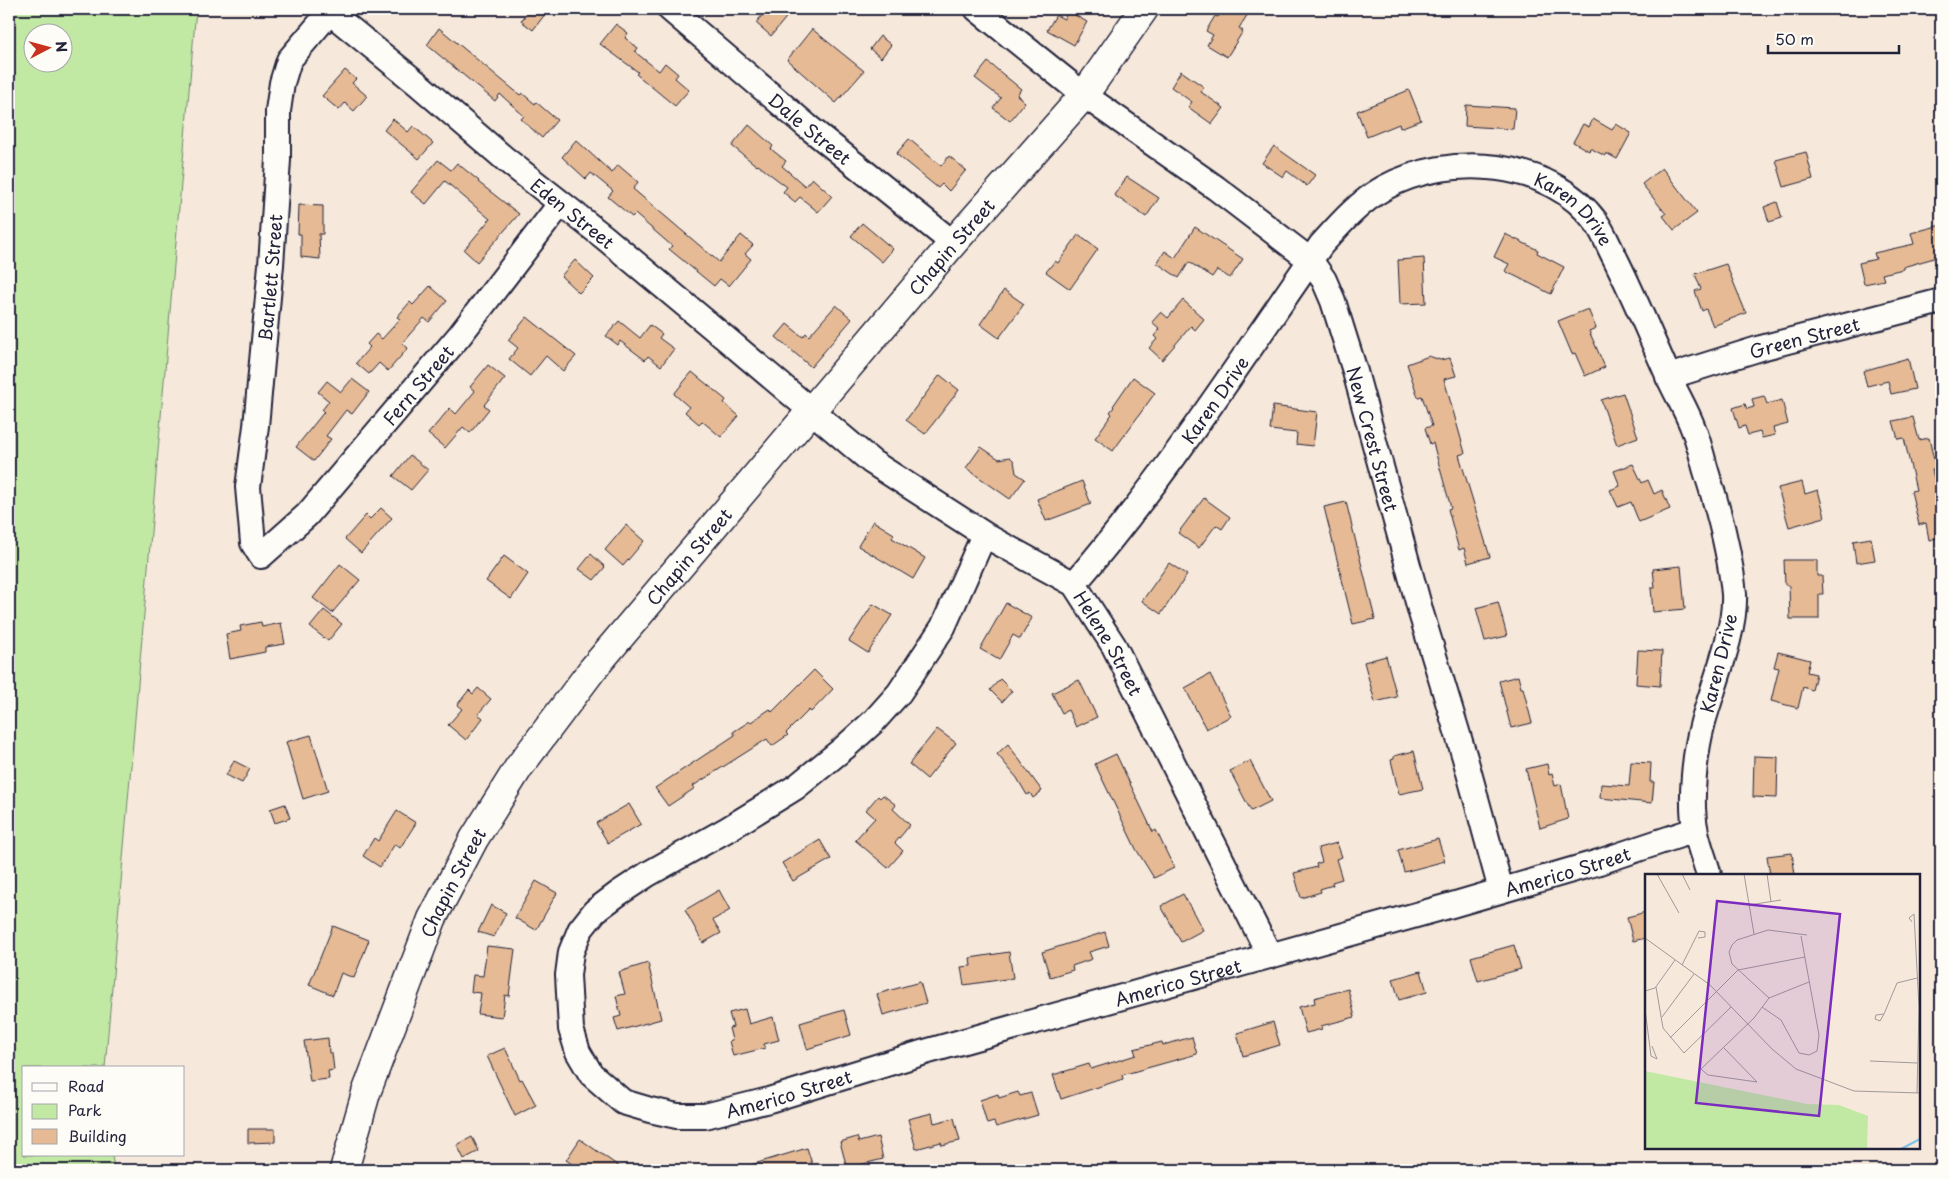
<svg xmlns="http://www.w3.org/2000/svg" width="1950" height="1179" font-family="'Playpen Sans',sans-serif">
  <rect width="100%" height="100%" fill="#f6e8da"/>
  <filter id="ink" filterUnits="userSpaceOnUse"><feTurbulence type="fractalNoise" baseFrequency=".02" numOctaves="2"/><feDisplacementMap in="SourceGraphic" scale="10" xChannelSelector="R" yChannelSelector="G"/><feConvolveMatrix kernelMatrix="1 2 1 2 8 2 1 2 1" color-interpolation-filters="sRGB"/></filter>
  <g filter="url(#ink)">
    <path fill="#c2e9a4" stroke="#728670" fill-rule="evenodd" d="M9 9H196L105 1068H24V1155H112L114 1170H9ZM32 32H62V62H32Z"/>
    <path fill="#e5ba95" stroke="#22223b" d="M530 9H549L533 30 521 21Z
      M767 9H793L771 36 756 23Z
      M1224 9H1251L1239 28 1243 31 1227 57 1207 45 1213 35 1206 31 1215 16 1218 17Z
      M1068 11 1087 22 1074 45 1047 30 1056 15 1064 19Z
      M616 24 628 33 625 38 638 48 635 52 659 71 665 63 678 74 675 78 689 90 675 106 636 74 638 72 600 44Z
      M439 28 520 95 522 93 535 104 536 102 557 120 542 138 521 119 524 116 500 94 495 101 427 45Z
      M812 29 864 71 836 103 787 60Z
      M880 36 891 45 881 58 870 49Z
      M988 62 1021 89 1017 95 1025 102 1010 121 993 108 1001 98 975 78Z
      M345 70 356 79 352 83 367 96 354 111 345 103 339 110 322 96Z
      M1181 71 1204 87 1201 92 1224 108 1212 124 1188 107 1192 102 1171 87Z
      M1409 90 1421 120 1400 128 1399 124 1367 137 1357 111Z
      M1466 105 1515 108 1513 129 1465 126Z
      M393 119 408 132 413 126 433 143 419 159 384 130Z
      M1593 119 1612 130 1616 124 1631 133 1617 159 1606 153 1605 156 1590 148 1589 151 1573 142 1583 124 1589 127Z
      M749 125 773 146 771 149 786 161 782 166 805 186 812 178 832 196 818 212 800 197 795 202 783 192 787 187 758 165 757 166 732 146Z
      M909 139 941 166 949 156 966 170 949 191 942 184 938 188 896 154Z
      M576 140 612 173 618 165 638 182 633 189 719 262 741 235 753 245 745 254 751 259 729 286 720 279 714 286 669 249 672 246 635 214 632 217 608 197 613 191 591 173 586 179 562 157Z
      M1274 146 1315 175 1307 186 1287 171 1283 177 1262 163Z
      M1806 152 1813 179 1784 187 1776 160Z
      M438 160 451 170 457 163 479 181 478 182 519 214 477 262 464 250 490 219 445 181 426 204 411 192Z
      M1662 168 1697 213 1674 230 1663 216 1666 214 1642 184Z
      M1127 177 1159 198 1146 217 1114 195Z
      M1777 202 1782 218 1769 222 1764 207Z
      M299 205 323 206V234H319L320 259 301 257V234H298Z
      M862 223 893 249 882 262 851 236Z
      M1941 225V256L1903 267V269L1882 274 1884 280 1864 284 1859 263 1876 259 1874 253 1914 244 1911 233Z
      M1195 227 1243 259 1230 278 1217 270 1212 277 1189 262 1179 278 1157 263 1165 251 1175 258Z
      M1505 234 1538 250 1537 253 1564 267 1551 294 1505 271 1509 264 1494 257Z
      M1078 235 1098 249 1070 289 1046 272 1055 261 1058 263Z
      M1424 258 1426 303 1400 304 1398 260Z
      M575 260 594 278 579 293 561 276Z
      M1726 264 1746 313 1713 326 1706 309 1702 311 1695 291 1701 289 1695 274Z
      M430 286 447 301 429 322 424 318 402 343 408 348 388 371 379 363 369 374 356 363 370 347 367 344 376 334 382 339 400 319 397 317 410 302 413 305Z
      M1004 290 1024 304 999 338 980 324Z
      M1183 300 1204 319 1195 330 1191 326 1162 360 1149 348 1157 339 1154 336 1160 329 1152 322 1161 312 1168 318Z
      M836 305 852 319 811 367 776 337 787 324 803 337 806 333 809 336Z
      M1588 309 1596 328 1589 331 1605 367 1585 376 1575 353 1572 354 1558 321Z
      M527 317 576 356 563 371 546 356 530 376 509 359 518 348 508 340Z
      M619 321 640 338 650 325 662 334 659 338 674 349 661 366 648 356 645 360 620 341 618 345 606 336Z
      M1429 356 1440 360 1450 358 1456 376 1444 379 1465 453 1459 455 1490 557 1468 563 1464 548 1459 550 1448 509 1451 508 1433 443 1430 444 1425 428 1432 426 1422 396 1418 397 1407 364Z
      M1908 358 1915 389 1891 394 1888 381 1867 386 1863 371Z
      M488 365 505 378 484 405 489 409 470 433 463 427 445 448 428 434 450 408 456 414 475 391 470 387Z
      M692 372 726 400 724 403 739 416 721 437 702 421 699 424 685 412 689 407 674 394Z
      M940 375 959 390 925 434 906 420Z
      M1133 377 1155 393 1113 451 1095 438 1112 414 1110 412 1114 407 1113 406Z
      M352 379 369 392 352 414 346 410 326 436 331 439 314 461 296 447 324 412 322 410 329 401 318 392 327 381 341 392Z
      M1623 393 1638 437 1617 445 1601 400Z
      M1764 396 1767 404 1782 400 1788 424 1773 428 1775 435 1762 438 1760 432 1748 435 1745 426 1739 428 1733 408 1745 404 1747 409 1754 407 1752 399Z
      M1273 406 1317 412 1313 446 1296 444 1297 433 1270 430Z
      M1913 417 1919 440 1929 438 1936 469 1932 470 1939 499 1941 498V537L1929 540 1926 523 1919 525 1911 491 1916 490 1904 438 1898 439 1893 421Z
      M981 447 999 459 1010 457 1014 461 1016 473 1025 479 1010 499 966 468Z
      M410 455 428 470 411 490 393 476Z
      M1633 464 1642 483 1648 480 1654 494 1662 490 1670 509 1639 522 1631 502 1618 507 1610 490 1620 486 1614 471Z
      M1082 481 1091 504 1046 521 1037 499Z
      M1802 482 1805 494 1818 490 1825 517 1789 527 1778 488Z
      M1204 498 1230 517 1222 529 1216 525 1199 548 1178 533Z
      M1346 502 1375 619 1353 624 1324 507Z
      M381 508 392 518 361 553 345 539 366 515 370 519Z
      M873 521 894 534 892 538 925 558 913 579 858 546Z
      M626 525 644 541 623 566 605 550Z
      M1871 538 1875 560 1856 563 1853 541Z
      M591 554 605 567 594 580 579 569Z
      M504 556 528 574 511 599 486 581Z
      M1784 560H1817V576H1822L1823 594H1819V619H1790L1789 585H1785Z
      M1169 563 1187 575 1161 614 1142 601Z
      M340 564 360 580 332 613 313 598Z
      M1681 566 1685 609 1653 612 1651 588H1655L1653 569Z
      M1498 602 1507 636 1485 641 1476 608Z
      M1006 603 1032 618 1020 639 1013 635 999 660 980 649Z
      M873 604 892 615 868 653 849 641Z
      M324 610 342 624 328 641 310 627Z
      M261 622 262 627 281 623 285 644 265 647V652L230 659 226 634 241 631 240 626Z
      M1638 650 1662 651 1660 686 1636 684Z
      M1778 652 1810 660 1807 672 1816 674 1812 690 1803 687 1798 708 1771 701 1779 668 1774 667Z
      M1386 656 1397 697 1375 702 1364 662Z
      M814 670 833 689 811 712 809 710 786 733 788 735 772 746 767 739 693 786 695 788 668 806 655 788 735 735 733 732 750 721 751 722 770 709 772 712Z
      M1210 674 1231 716 1206 729 1185 688Z
      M1518 676 1521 688H1523L1532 723 1511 728 1499 681Z
      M1000 679 1012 691 1002 702 990 690Z
      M1079 680 1097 717 1076 727 1068 710 1062 713 1052 693Z
      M478 688 491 699 478 714 483 718 466 740 448 725 462 709 457 705 469 690 473 694Z
      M937 729 956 743 927 779 909 764Z
      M311 735 328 791 303 799 286 742Z
      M1008 744 1042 791 1033 798 1030 793 1027 795 1017 778 997 754Z
      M1414 751 1423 789 1399 794 1391 760 1394 759V756Z
      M1116 754 1153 832 1156 830 1174 868 1154 878 1136 849 1095 764Z
      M1754 756 1778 757 1777 798 1753 797Z
      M234 761 250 769 242 783 226 775Z
      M1250 761 1271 801 1251 811 1230 771Z
      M1631 762 1651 763 1650 782H1654L1652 803 1600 798 1601 784 1629 786Z
      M1547 764 1549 775 1552 774 1555 786 1561 784 1568 819 1540 828 1526 769Z
      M883 795 896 805 893 809 910 825 895 843 903 851 888 868 855 840 875 818 866 810 878 796 880 798Z
      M285 804 290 818 275 823 270 809Z
      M629 804 641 824 608 843 596 823Z
      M397 811 416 823 400 848 395 844 380 867 363 856 374 838 378 841Z
      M1438 839 1445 861 1404 872 1398 850Z
      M820 840 831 859 793 881 782 863Z
      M1337 843 1342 857 1336 859 1342 879 1332 882 1333 885 1320 889 1321 892 1301 898 1294 873 1317 867 1316 864 1322 862 1318 848Z
      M1792 853 1795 875H1770L1767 856Z
      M536 881 557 893 536 930 515 918Z
      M719 890 730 910 713 920 721 933 703 943 685 910Z
      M1183 894 1203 930 1181 942 1161 906Z
      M491 905 506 913 494 937 478 932Z
      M1646 912V938L1633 941 1627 917Z
      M333 926 369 940 354 978 341 973 333 995 309 985Z
      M1105 932 1109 946 1089 952 1092 959 1072 966 1073 970 1050 977 1042 952Z
      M1514 945 1521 969 1478 981 1471 957Z
      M487 946 515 949 509 996 505 995 502 1017 478 1014 481 993 471 992 473 975 483 976Z
      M1009 952 1013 978 964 985 961 967 971 966 970 958Z
      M648 963 661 1019 618 1031 614 1018 621 1016 616 996 625 994 619 972Z
      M1421 971 1427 992 1399 1000 1393 979Z
      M920 982 926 1003 883 1015 877 994Z
      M1348 989 1355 1017 1321 1026 1322 1029 1306 1033 1299 1007 1315 1003 1314 998Z
      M745 1009 749 1024 773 1017 779 1040 764 1044 765 1048 733 1056 729 1041 732 1040 729 1028 733 1027 729 1013Z
      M844 1010 851 1035 807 1049 800 1023Z
      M1273 1022 1280 1045 1243 1056 1237 1033Z
      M1192 1037 1197 1054 1122 1075 1123 1079 1061 1099 1053 1075 1089 1064 1091 1069 1136 1055 1134 1049 1162 1042 1163 1045Z
      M328 1038 329 1053H332L334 1070 328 1071 329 1079 310 1081 304 1041Z
      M505 1048 520 1080 522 1079 536 1105 515 1116 487 1056Z
      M1018 1092 1020 1096 1031 1093 1038 1115 996 1127 994 1122 987 1124 980 1100 998 1094 999 1098Z
      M932 1113 934 1123 954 1118 960 1141 942 1145 941 1142 916 1149 908 1119Z
      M248 1129H275V1142L248 1143Z
      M472 1137 479 1151 464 1159 457 1145Z
      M857 1137 859 1142 878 1137 883 1159 847 1168 840 1142Z
      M580 1139 624 1170H581L566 1160Z
      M807 1148 814 1170H744V1167Z"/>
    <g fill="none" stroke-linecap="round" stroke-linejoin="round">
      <g stroke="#22223b" stroke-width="28">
        <g id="minor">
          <path id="s1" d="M670 9 807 126 953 243"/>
          <path id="s2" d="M977 9 1084 95 1216 188 1310 260 1324 280 1333 301 1354 368 1421 613 1465 758 1501 890"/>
          <path id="s3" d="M561 203 460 335 307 515 261 556 253 543 248 487 256 426 271 265 278 160V111L282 83 289 60 323 20 332 14 418 84 505 159 604 237 724 337 872 462 990 538 1074 584 1114 646 1270 956"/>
          <path id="s4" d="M1668 377 1761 348 1941 301"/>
          <path id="s5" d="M984 535 943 627 899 693 874 721 844 748 796 787 728 829 648 874 619 893 595 911 580 930 571 952 568 975 571 1029 578 1052 591 1074 623 1102 650 1110 677 1116H705L769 1100 925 1052 1452 905 1599 862 1695 830"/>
          <path id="s6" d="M1074 584C1165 478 1241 360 1321 245 1340 224 1359 202 1384 188 1449 152 1550 159 1596 222 1604 233 1609 247 1615 258 1634 296 1650 335 1667 373 1675 392 1686 409 1693 428 1699 442 1702 457 1706 471 1719 511 1730 552 1734 594 1736 631 1713 686 1703 722 1695 751 1689 802 1696 832 1699 846 1705 861 1709 875"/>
        </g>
      </g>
      <g stroke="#22223b" stroke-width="31">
        <g id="major">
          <path id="s7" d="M344 1170 366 1093 432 919 474 839 519 767 592 670 953 243 1084 95 1144 9"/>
        </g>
      </g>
      <use href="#minor" stroke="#fdfcf7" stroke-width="24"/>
      <use href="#major" stroke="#fdfcf7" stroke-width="28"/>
    </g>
  </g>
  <g text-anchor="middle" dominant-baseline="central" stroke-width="5" stroke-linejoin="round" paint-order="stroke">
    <g font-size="18" fill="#22223b" stroke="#fdfcf7">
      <text stroke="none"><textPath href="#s1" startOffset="184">Dale Street</textPath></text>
      <text stroke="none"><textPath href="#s3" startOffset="1341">Eden Street</textPath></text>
      <text stroke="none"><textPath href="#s6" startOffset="712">Karen Drive</textPath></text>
      <text stroke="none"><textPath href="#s7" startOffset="1118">Chapin Street</textPath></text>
      <text stroke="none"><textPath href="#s3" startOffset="746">Bartlett Street</textPath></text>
      <text stroke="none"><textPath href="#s4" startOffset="142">Green Street</textPath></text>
      <text transform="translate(418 385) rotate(-50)">Fern Street</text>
      <text stroke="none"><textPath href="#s6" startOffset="232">Karen Drive</textPath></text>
      <text stroke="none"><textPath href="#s2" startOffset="608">New Crest Street</textPath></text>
      <text stroke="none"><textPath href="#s7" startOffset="712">Chapin Street</textPath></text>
      <text stroke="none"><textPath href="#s3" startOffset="2035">Helene Street</textPath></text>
      <text transform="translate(1718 663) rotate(-76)">Karen Drive</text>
      <text stroke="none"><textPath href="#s5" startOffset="1754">Americo Street</textPath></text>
      <text stroke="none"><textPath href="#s7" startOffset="308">Chapin Street</textPath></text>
      <text stroke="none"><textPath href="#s5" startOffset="1349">Americo Street</textPath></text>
      <text stroke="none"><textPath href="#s5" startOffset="944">Americo Street</textPath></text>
    </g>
  </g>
  <g transform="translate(1645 874)">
    <rect width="275" height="275" fill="#f6e8da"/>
    <path d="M0 197 162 230 194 231 223 242 222 275H1Z" fill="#c2e9a4"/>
    <path fill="none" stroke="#85c4e5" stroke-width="2.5" d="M256 275 275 265"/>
    <path fill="none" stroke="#a1999a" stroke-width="1" d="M12 0 34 39M37 0 45 16M99 0 109 60M122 0 126 28M104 31 136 26M267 48 264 44 269 40 274 133 272 219M0 64 65 111 127 175 151 195 209 217 275 219M37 91 54 57 60 58V63L53 64M11 113 18 154 39 179 86 133M0 117 10 114 30 86M124 124 87 90 84 78 87 71 92 66 123 56 162 61M117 133 136 146 154 179 164 181 172 177 174 161 156 62M0 135 6 182 12 185 7 172M239 140 235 147 230 145 231 141 239 140 252 109 272 104M17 143 49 100M25 164 93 96 160 83M78 173 112 208M225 187 272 189M112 208 63 201 56 195 109 144 124 124 164 108"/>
    <path fill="#7b2cbf" fill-opacity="0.15" stroke="#7b2cbf" stroke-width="2.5" d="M72 27 195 40 174 242 51 229Z"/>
    <rect width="275" height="275" fill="none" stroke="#22223b" stroke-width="2.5"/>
  </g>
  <rect width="1950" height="1179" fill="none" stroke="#fdfcf7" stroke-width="30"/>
  <rect x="15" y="15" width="1920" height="1149" fill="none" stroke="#22223b" stroke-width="2" filter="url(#ink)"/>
  <rect x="22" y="1066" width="162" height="90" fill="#fdfcf7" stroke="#a5a5ac"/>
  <rect x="32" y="1083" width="25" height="8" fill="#fdfcf7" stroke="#a5a5ac"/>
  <text x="68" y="1092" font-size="15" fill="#22223b">Road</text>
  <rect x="32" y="1104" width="25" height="15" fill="#c2e9a4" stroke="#a5a5ac"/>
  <text x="68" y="1116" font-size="15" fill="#22223b">Park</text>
  <rect x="32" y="1129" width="25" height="15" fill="#e5ba95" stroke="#a5a5ac"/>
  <text x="68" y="1142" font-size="15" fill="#22223b">Building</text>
  <g transform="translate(48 48) rotate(84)"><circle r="24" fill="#fdfcf7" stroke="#a5a5ac"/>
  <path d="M0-4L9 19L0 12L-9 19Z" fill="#c8321e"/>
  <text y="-8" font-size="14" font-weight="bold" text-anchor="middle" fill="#22223b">N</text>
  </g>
  <path d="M1768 45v8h131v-8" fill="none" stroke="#22223b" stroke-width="2.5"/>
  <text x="1775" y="45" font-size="15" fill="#22223b" stroke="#fdfcf7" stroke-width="4" paint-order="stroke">50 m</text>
</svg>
